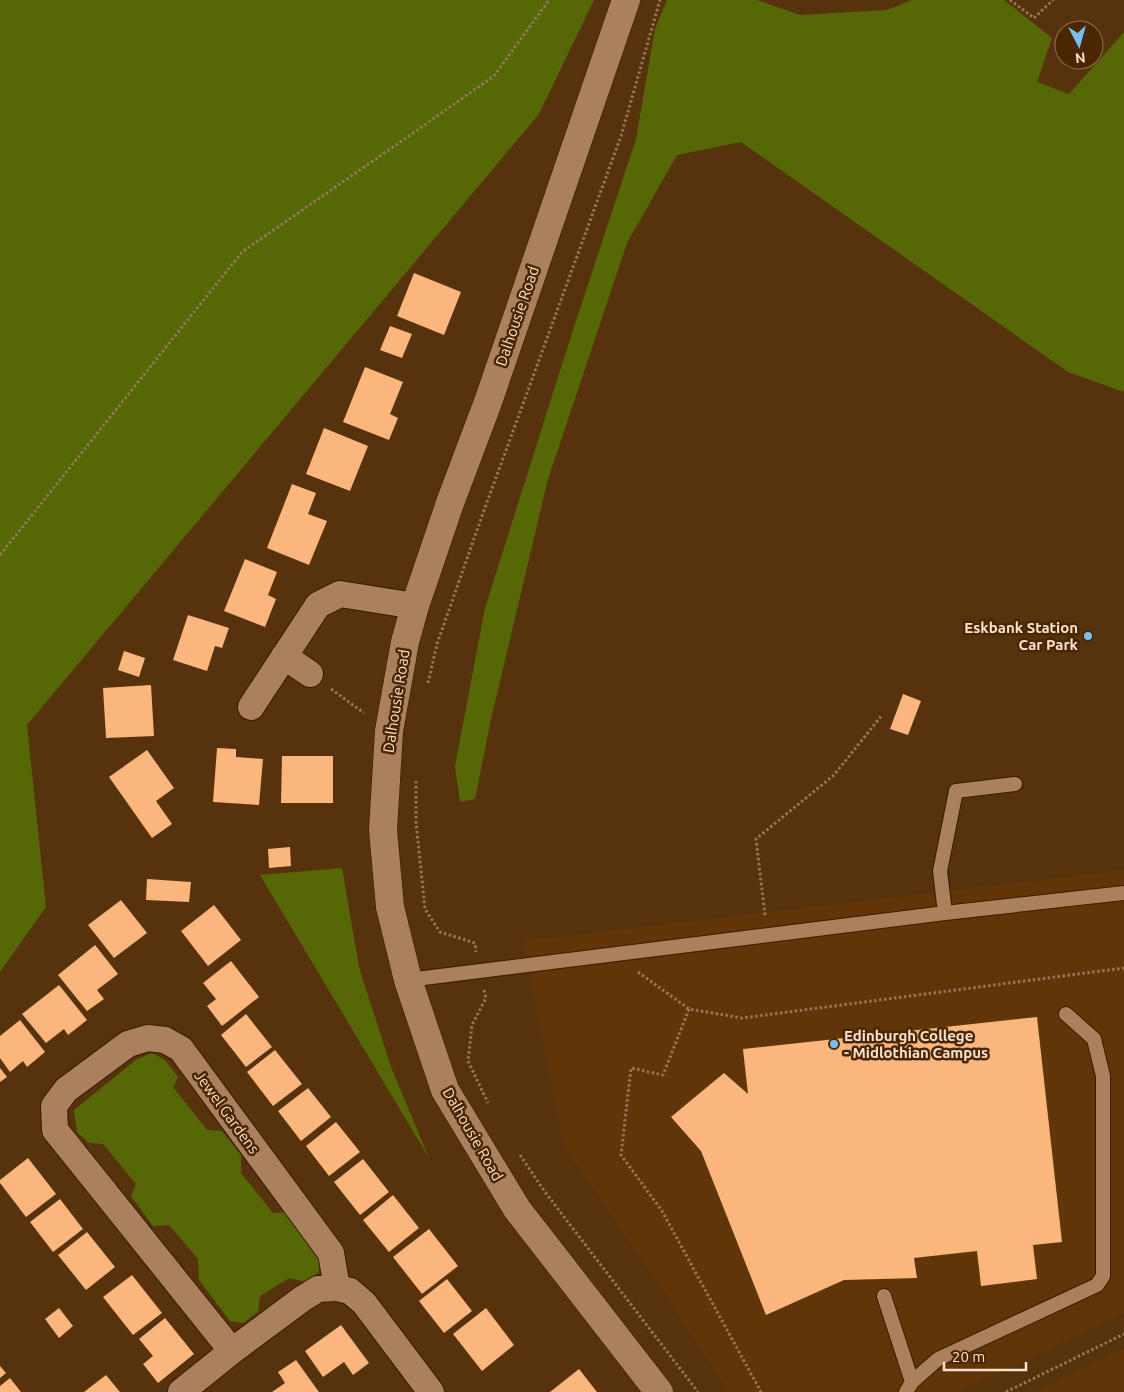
<svg xmlns="http://www.w3.org/2000/svg" width="1124" height="1392" font-family="Ubuntu,sans-serif">
  <rect width="100%" height="100%" fill="#56320d"/>
  <path fill="#603609" d="M1124 870V1313L959 1392H728L660 1286 564 1147 523 941Z
    M1124 1348V1392H1035Z"/>
  <path fill="#566806" d="M0 0H594L539 114 27 725 46 907 0 972Z
    M667 0H757L800 15 887 10 912 0H1004L1052 38 1037 82 1069 94 1124 32V392L1068 372 741 142 677 155 627 243 548 479 491 719 475 799 460 802 455 766 485 608 571 336 636 139 655 29Z
    M342 868 359 967 391 1067 429 1158 260 875Z
    M152 1053 165 1060 178 1077 173 1087 207 1130 222 1131 241 1155V1173L273 1213 287 1212 321 1257 319 1272 306 1282 289 1278 260 1296 258 1312 243 1323 230 1321 199 1280 198 1259 169 1225 153 1226 131 1196 136 1184 103 1144 89 1143 77 1132 74 1110 137 1059Z"/>
  <path fill="#fab67b" d="M414 273 461 292 444 335 397 316Z
    M390 326 412 334 402 358 380 350Z
    M365 367 403 382 390 414 398 418 389 440 343 422Z
    M324 428 368 446 350 491 306 474Z
    M292 484 316 493 308 514 327 521 309 565 267 548Z
    M245 559 277 572 268 595 276 599 265 627 224 611Z
    M188 615 229 628 222 648 215 646 207 671 173 660Z
    M124 651 145 658 139 677 118 670Z
    M151 685 154 736 106 738 103 688Z
    M903 694 921 701 908 735 890 729Z
    M217 748 236 749V757L263 759 259 805 213 802Z
    M147 750 174 788 156 801 172 824 152 838 109 777Z
    M282 756H333V803H281Z
    M290 847 291 866 269 868 268 849Z
    M147 879 191 882 189 902 146 900Z
    M121 900 147 933 114 958 88 925Z
    M214 905 241 940 208 966 181 931Z
    M95 945 118 974 97 990 104 999 87 1011 58 975Z
    M231 961 259 997 222 1026 207 1006 216 999 203 983Z
    M59 985 87 1020 68 1035 64 1029 46 1043 22 1014Z
    M246 1014 272 1047 246 1067 221 1035Z
    M1037 1017 1062 1242 1033 1245 1037 1279 981 1286 977 1251 914 1258 917 1278 844 1280 766 1315 701 1151 671 1117 724 1073 748 1094 743 1049Z
    M20 1020 45 1052 27 1067 23 1061 10 1072 0 1058V1036Z
    M275 1050 302 1084 273 1106 247 1072Z
    M0 1068 7 1077 0 1082Z
    M308 1088 331 1117 301 1141 278 1111Z
    M336 1122 360 1152 329 1176 306 1146Z
    M28 1158 56 1194 26 1217 0 1183V1180Z
    M363 1159 389 1192 360 1215 334 1182Z
    M393 1195 419 1228 389 1252 363 1220Z
    M60 1199 83 1229 53 1252 30 1222Z
    M429 1229 458 1266 422 1294 393 1257Z
    M87 1232 115 1267 86 1290 58 1255Z
    M132 1275 162 1313 133 1335 103 1297Z
    M447 1279 472 1311 444 1333 419 1301Z
    M59 1308 73 1326 59 1338 45 1319Z
    M486 1308 514 1345 482 1371 453 1334Z
    M165 1318 194 1354 158 1383 143 1364 153 1356 139 1339Z
    M341 1325 369 1363 353 1375 344 1362 323 1377 305 1351Z
    M296 1360 319 1392H272L285 1383 278 1372Z
    M0 1366 6 1373 0 1378Z
    M579 1369 597 1392H550Z
    M106 1375 120 1392H84Z
    M10 1378 21 1392H0V1386Z"/>
  <g fill="none" stroke-linecap="round" stroke-linejoin="round">
    <g stroke="#361b01" stroke-width="16">
      <path id="lane" d="M945 913 940 871 956 791 1015 784
        M408 980 945 913 1124 893
        M884 1296 912 1382
        M906 1392 912 1382 938 1359 1097 1285 1103 1276V1076L1094 1039 1066 1014"/>
    </g>
    <g stroke="#361b01" stroke-width="28">
      <path id="street" d="M284 656 310 674
        M251 707 318 605 340 594 415 606
        M232 1351 55 1130 54 1106 66 1090 128 1044 148 1038 165 1040 181 1049 331 1253 337 1288
        M181 1392 232 1351 302 1299 318 1289 337 1288 350 1291 364 1303 431 1392"/>
    </g>
    <g stroke="#361b01" stroke-width="29">
      <path id="secondary" d="M626 0 488 402 450 503 415 606 405 642 389 731 383 830 390 907 408 980 445 1090 517 1209 659 1392"/>
    </g>
    <path stroke="#967658" stroke-width="3" stroke-dasharray="2.5 2.5" stroke-linecap="butt" d="M1010 0 1034 18 1053 0
      M0 555 242 252 406 138 494 76 549 0
      M428 683 437 644 482 516 621 136 660 0
      M331 689 364 713
      M416 781V822L425 909 440 932 475 943 476 952
      M765 915 756 839 834 775 882 715
      M638 972 689 1009 742 1018 1124 968
      M484 990 486 998 472 1025 468 1061 488 1103
      M689 1009 663 1075 631 1068 621 1155 662 1211 761 1392
      M520 1155 545 1192 698 1392
      M1006 1392 1124 1334"/>
    <use href="#lane" stroke="#ab815d" stroke-width="14"/>
    <use href="#street" stroke="#ab815d" stroke-width="26"/>
    <use href="#secondary" stroke="#ab815d" stroke-width="28"/>
  </g>
  <g fill="#74c0f6" stroke="#4b2701" stroke-width="2">
    <circle cx="1088" cy="636" r="5"/>
    <circle cx="834" cy="1044" r="5"/>
  </g>
  <g text-anchor="middle" dominant-baseline="central" stroke-width="5" stroke-linejoin="round" paint-order="stroke">
    <g font-size="15" fill="#fbe3d0" stroke="#4b2701">
      <text transform="translate(517 316) rotate(-71)">Dalhousie Road</text>
      <text transform="translate(396 701) rotate(-81)">Dalhousie Road</text>
      <text transform="translate(227 1112) rotate(54)">Jewel Gardens</text>
      <text transform="translate(473 1134) rotate(60)">Dalhousie Road</text>
    </g>
    <g font-size="15" font-weight="bold" fill="#fbe3d0" stroke="#4b2701" text-anchor="end">
      <text x="1078" y="627">Eskbank Station<tspan x="1078" dy="17">Car Park</tspan></text>
      <text x="844" y="1035" text-anchor="start">Edinburgh College<tspan x="844" dy="17">- Midlothian Campus</tspan></text>
    </g>
  </g>
  <g transform="translate(1079 45) rotate(174)"><circle r="24" fill="#4b2701" stroke="#917254"/>
  <path d="M0-4L9 19L0 12L-9 19Z" fill="#74c0f6"/>
  <text y="-8" font-size="14" font-weight="bold" text-anchor="middle" fill="#fbe3d0">N</text>
  </g>
  <path d="M944 1362v8h82v-8" fill="none" stroke="#fbe3d0" stroke-width="2.5"/>
  <text x="952" y="1362" font-size="15" fill="#fbe3d0" stroke="#4b2701" stroke-width="4" paint-order="stroke">20 m</text>
</svg>
